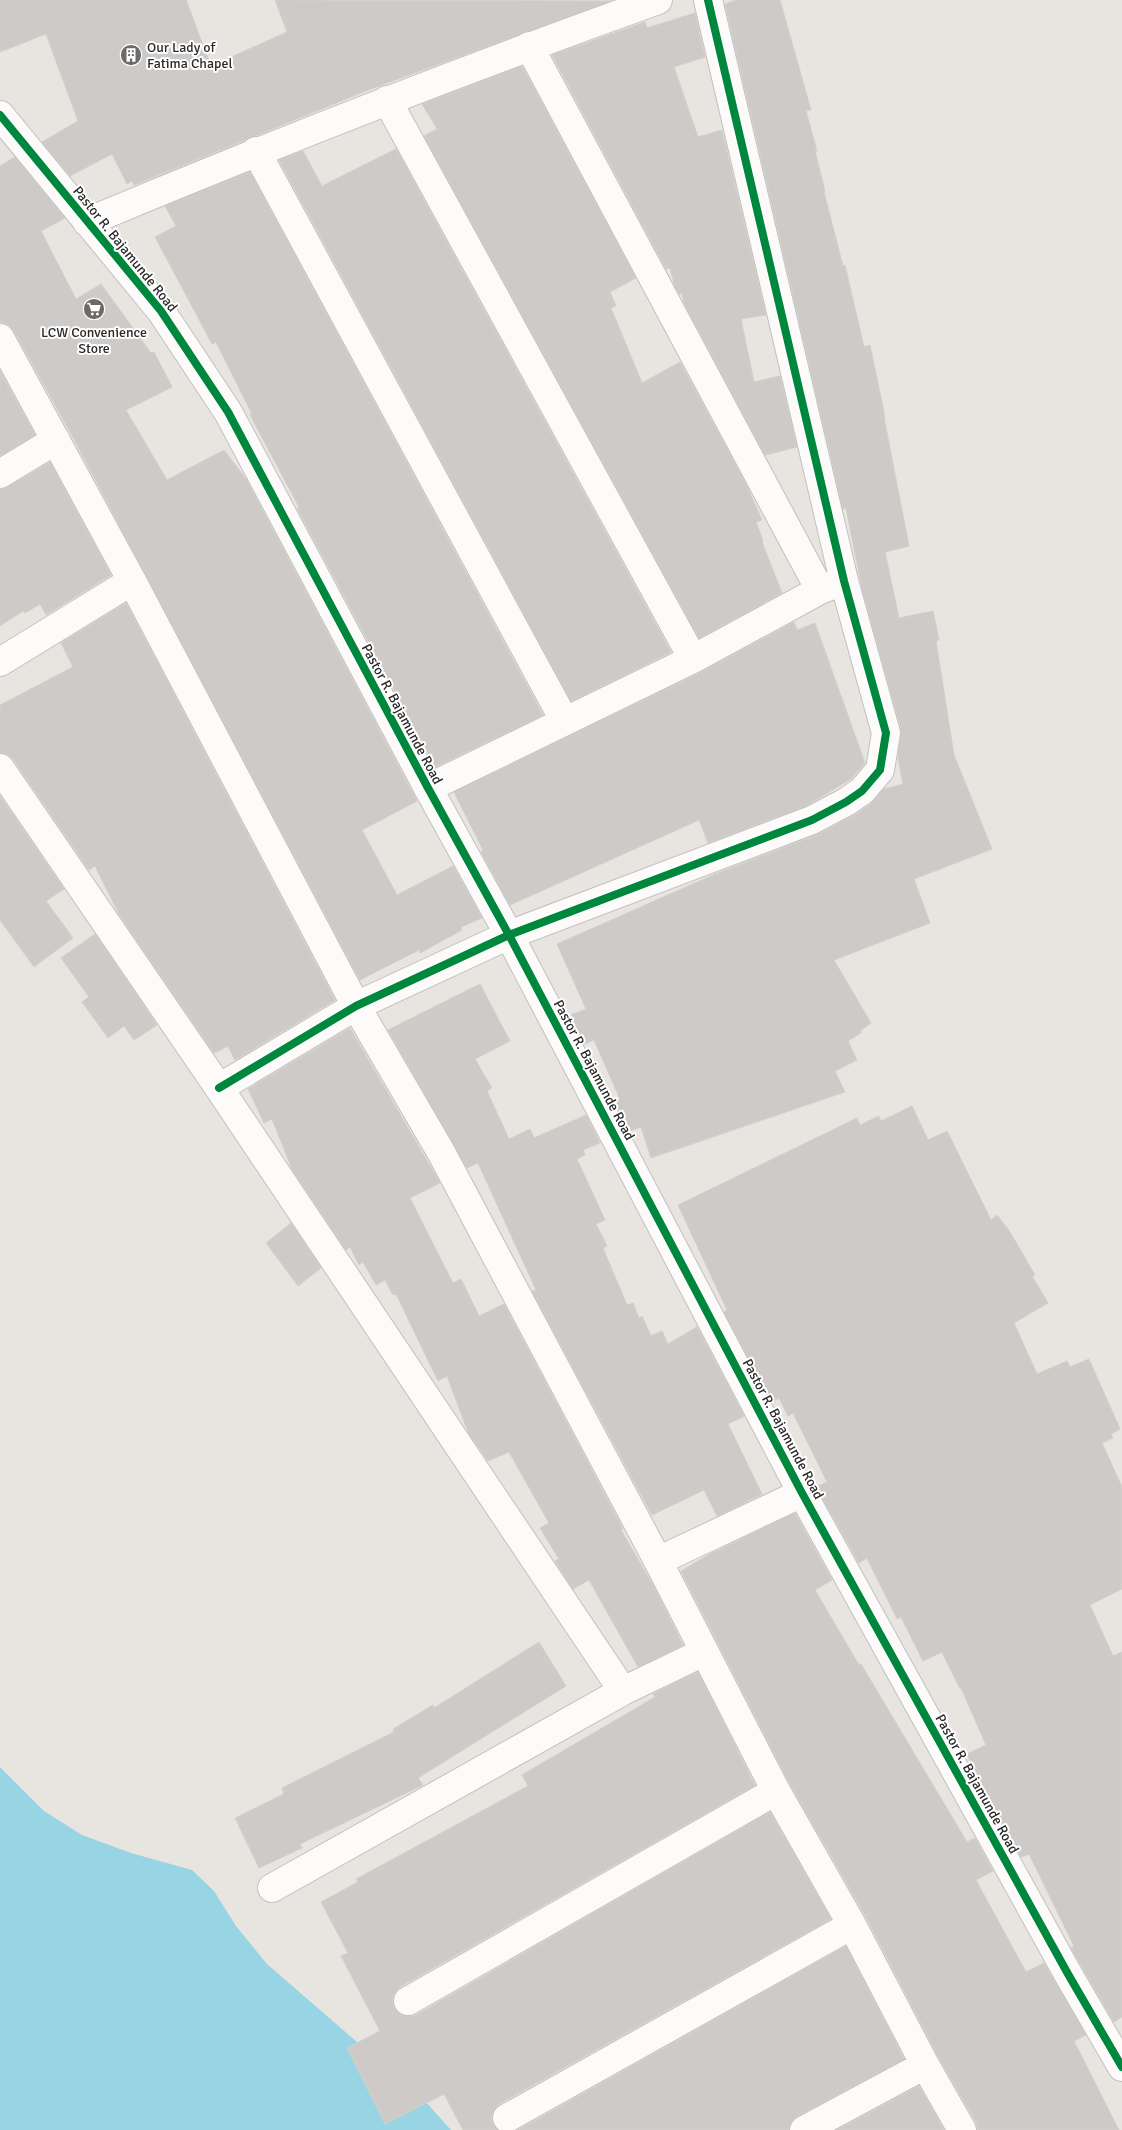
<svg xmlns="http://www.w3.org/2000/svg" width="1122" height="2130" font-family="Signika,sans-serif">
  <rect width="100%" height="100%" fill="#e8e4e0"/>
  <path fill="#98d5e4" d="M0 1767 44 1811 82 1835 131 1853 192 1870 214 1891 236 1926 267 1964 425 2101 451 2130H0Z"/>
  <path fill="#cdcac7" stroke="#d3d0cc" d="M0 0H186L211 66 287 32 275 0 611 1 371 89 134 185 132 181 127 184 112 154 70 176 42 142 78 121 46 34 0 52Z
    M736 0H780L811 110 806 111 817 151H815L825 191 824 192 843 266 845 265 864 347 870 345 885 417H884L909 546 885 552 899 618 933 611 939 640 936 641 954 755 992 849 914 879 930 923 834 960 871 1023 860 1031 861 1033 848 1041 857 1060 835 1071 845 1092 651 1158 641 1127 630 1131 614 1101 620 1099 594 1040 584 1044 582 1039 571 1015 586 1009 557 944 720 872 819 834 853 816 871 804 884 789 903 784 898 758 901 729 862 589 846 508 843 509 725 4Z
    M695 13 705 57 674 67 698 137 722 130 766 315 741 319 754 382 780 376 797 447 765 455 684 303 682 293 679 294 675 287 670 268 666 269 552 55 645 22 647 28Z
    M522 66 636 278 610 292 616 306 611 308 642 383 680 362 746 484 762 520 756 522 763 541 762 542 782 593 699 638 424 136 437 129 422 104Z
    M396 149 671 652 571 701 279 160 303 151 322 186Z
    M15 157 65 218 41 231 76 299 101 284 151 353 154 352 172 387 126 410 167 480 224 450 246 479 417 801 362 830 397 895 453 866 482 918 461 927 462 930 420 953 419 950 360 980 70 432 14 331 8 324 0 322V166Z
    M250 172 543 715 435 767 297 508 299 507 250 415 252 414 216 342 212 344 155 237 176 226 165 206Z
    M0 371 35 435 0 456Z
    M50 462 111 575 46 615 40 604 25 613 23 611 0 626V490L8 487Z
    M126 603 335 1000 235 1060 228 1046 214 1053 120 916 95 866 89 870 13 759 7 754 0 753V705L73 667 61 643Z
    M794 622 797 630 815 623 865 763 851 779 806 806 708 843 699 820 510 905 481 852 483 850 454 792 700 673Z
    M0 796 64 889 46 901 73 938 34 967 0 920Z
    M95 934 157 1025 134 1040 124 1026 108 1038 82 1002 89 997 61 958Z
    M480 984 510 1041 475 1059 492 1088 487 1091 509 1139 530 1129 534 1138 586 1115 600 1143 583 1150 585 1155 577 1159 605 1220 596 1224 607 1246 603 1248 627 1305 633 1303 639 1318 642 1316 651 1336 662 1331 668 1344 697 1327 744 1416 728 1424 762 1494 717 1516 704 1490 652 1515 532 1291 536 1290 478 1163 467 1168 388 1030Z
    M350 1028 440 1183 410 1198 453 1283 461 1279 479 1316 504 1304 623 1529 621 1530 654 1587 683 1645 638 1667 589 1580 573 1589 555 1561 559 1559 540 1528 549 1523 509 1452 488 1461 468 1432 447 1376 438 1381 396 1294 393 1295 385 1280 376 1285 363 1262 359 1265 350 1247 346 1250 292 1169 272 1119 264 1123 248 1089Z
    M912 1106 928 1140 947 1131 991 1220 997 1215 1010 1232 1035 1275 1032 1276 1048 1303 1014 1323 1037 1374 1067 1361 1070 1367 1089 1359 1120 1429 1111 1434 1113 1438 1102 1443 1122 1487V1589L1090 1605 1113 1656 1122 1652V2017L1114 2022 1071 1948 1074 1946 1029 1854 1021 1857 984 1789 967 1754 986 1745 961 1688 960 1689 942 1652 923 1661 901 1617 897 1619 867 1558 859 1563 816 1487 827 1482 793 1413 788 1416 779 1398 772 1402 724 1312 727 1310 678 1205 857 1118 860 1125 879 1116 881 1121Z
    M291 1223 321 1268 298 1286 266 1243Z
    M795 1513 832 1580 815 1590 859 1665 861 1664 967 1842 975 1838 993 1871 976 1880 1026 1972 1044 1963 1086 2035 1074 2041 1119 2130H978L976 2122 939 2058 866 1917 790 1784 681 1571 710 1554Z
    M539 1642 566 1686 418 1778 423 1785 300 1844 302 1848 259 1868 235 1818 284 1794 282 1788 394 1732 393 1729 433 1705 434 1708Z
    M698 1672 755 1785 400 1987 394 1994 392 2000 394 2008 401 2015 408 2017 416 2015 770 1812 831 1919 499 2104 494 2110 491 2117 493 2125 498 2130H463L444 2094 385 2124 347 2048 380 2031 341 1956 348 1953 321 1902 358 1882 356 1879 528 1786 522 1775 655 1697 653 1694Z
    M846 1946 904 2059 797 2116 791 2122 788 2130H518Z
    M919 2086 944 2130H837Z"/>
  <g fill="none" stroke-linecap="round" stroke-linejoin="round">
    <g stroke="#c2c0c1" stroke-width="30">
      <path id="street" d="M529 46 820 590
        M387 100 693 659
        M256 151 564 720
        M87 222C276 143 465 69 658 0
        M0 338 132 581 356 1006 441 1152 658 1561 776 1791 852 1925 925 2065 962 2130
        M0 474 56 440
        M0 662 132 581
        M0 768 219 1088 623 1691
        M428 788 693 659 820 590 838 583
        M219 1088 356 1006 509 935 812 820 846 802 862 791 880 770 886 733 844 581 708 0
        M658 1561 802 1493
        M272 1888 623 1691 704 1652
        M408 2001 776 1791
        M507 2118 852 1925
        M804 2130 925 2065"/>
    </g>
    <g stroke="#c2c0c1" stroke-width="30">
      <path id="secondary" d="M0 115 161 311 228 412 428 788 509 935 802 1493 1068 1974 1122 2067"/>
    </g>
    <use href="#street" stroke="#fcfbfa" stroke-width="28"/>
    <use href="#secondary" stroke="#fcfbfa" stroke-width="28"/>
    <g stroke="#fff" stroke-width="11">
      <path id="cycleway" d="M0 115 161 311 228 412 428 788 509 935 802 1493 1068 1974 1122 2067
        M219 1088 356 1006 509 935 812 820 846 802 862 791 880 770 886 733 844 581 708 0"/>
    </g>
    <use href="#cycleway" stroke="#00873e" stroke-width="8"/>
  </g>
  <defs>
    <g id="building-disc" transform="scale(1.125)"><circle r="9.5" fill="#6c6b6a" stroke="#fff"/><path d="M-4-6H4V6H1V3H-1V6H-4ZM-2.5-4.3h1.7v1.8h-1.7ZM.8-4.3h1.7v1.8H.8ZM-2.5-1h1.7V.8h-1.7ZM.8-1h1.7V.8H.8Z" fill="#fff"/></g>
    <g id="supermarket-disc" transform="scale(1.125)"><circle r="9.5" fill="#6c6b6a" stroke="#fff"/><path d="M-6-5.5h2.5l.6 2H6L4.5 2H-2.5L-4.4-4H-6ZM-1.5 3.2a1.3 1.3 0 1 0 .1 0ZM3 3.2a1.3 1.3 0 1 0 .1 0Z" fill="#fff"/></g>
  </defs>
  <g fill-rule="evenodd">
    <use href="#building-disc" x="131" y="55"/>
    <use href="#supermarket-disc" x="94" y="309"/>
  </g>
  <g text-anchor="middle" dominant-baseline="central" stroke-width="4" stroke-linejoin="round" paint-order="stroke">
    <g font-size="14" fill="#2a2a2a" stroke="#fff" text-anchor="start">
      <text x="147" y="47">Our Lady of<tspan x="147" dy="16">Fatima Chapel</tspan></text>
      <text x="94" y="332" text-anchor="middle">LCW Convenience<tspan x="94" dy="16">Store</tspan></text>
    </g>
    <g font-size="14" fill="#2a2a2a" stroke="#fff">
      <text transform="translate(125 249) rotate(51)">Pastor R. Bajamunde Road</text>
      <text transform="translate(402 714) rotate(62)">Pastor R. Bajamunde Road</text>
      <text transform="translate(594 1070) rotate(62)">Pastor R. Bajamunde Road</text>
      <text transform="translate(783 1429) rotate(62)">Pastor R. Bajamunde Road</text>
      <text transform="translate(977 1784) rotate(61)">Pastor R. Bajamunde Road</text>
    </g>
  </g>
</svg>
